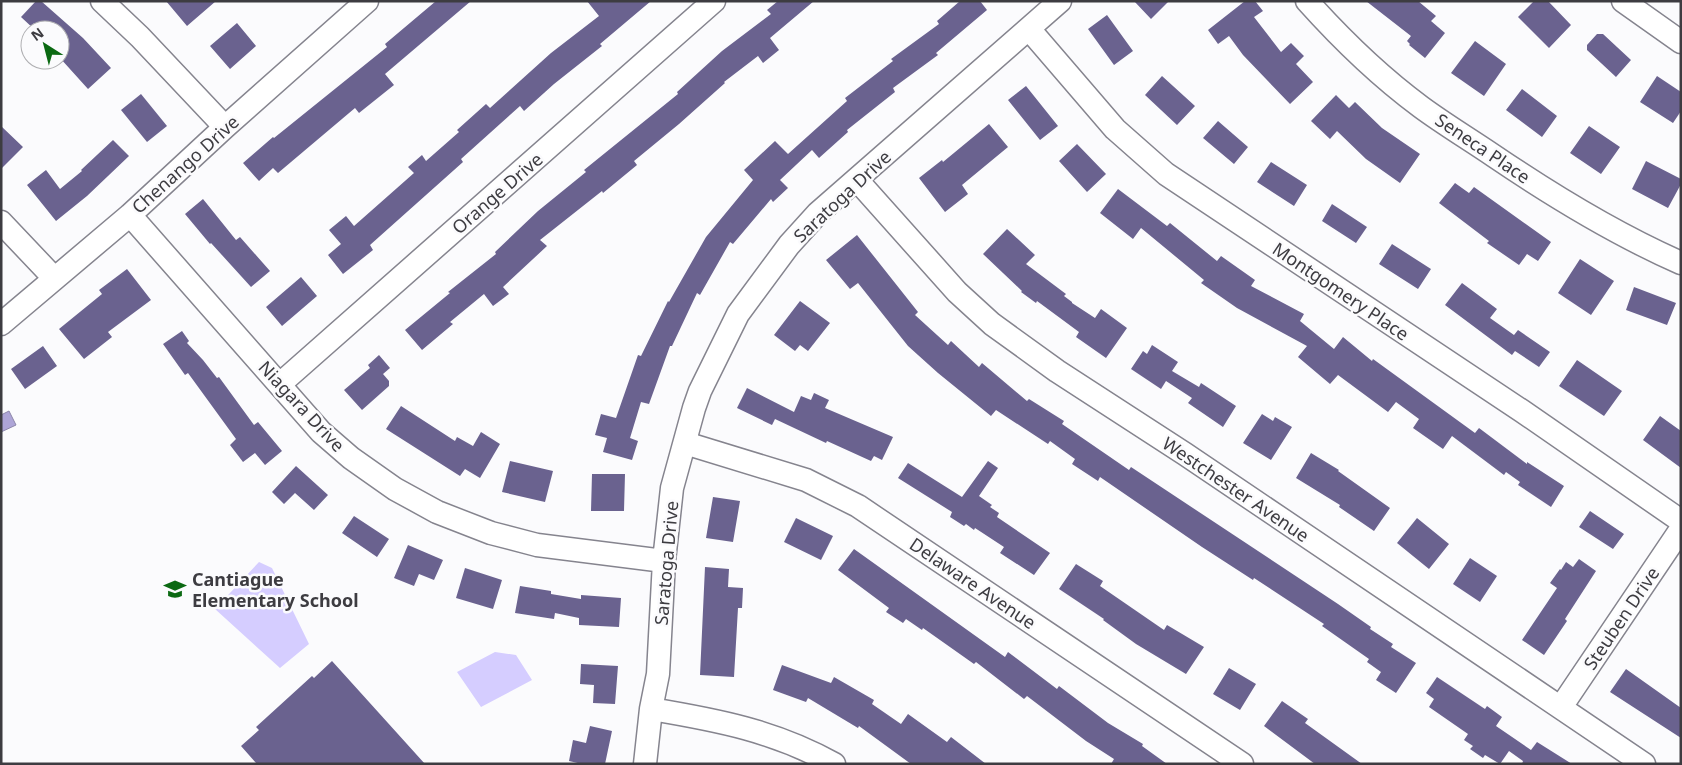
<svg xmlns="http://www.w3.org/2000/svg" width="1682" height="765" font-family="'Noto Sans',sans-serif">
  <rect width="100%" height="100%" fill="#fbfbfd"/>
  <path fill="#d5cdff" d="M259 562 272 568 309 644 280 668 215 609Z
    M495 652 516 655 532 680 481 707 457 672Z"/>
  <path fill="#aea5d7" stroke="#8c86aa" d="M9 411 16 425 1 432V415Z"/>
  <path fill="#6a628f" d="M36 1H41L83 38 111 68 88 89 60 58V30H35L21 17Z
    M166 1H216L187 26Z
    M436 1H471L385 74 394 85 359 113 355 108 278 173 273 168 259 181 243 163 273 137 274 138 387 47 385 44Z
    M587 1H651L600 44 602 46 554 84 524 111 520 106 461 159 463 162 370 245 373 250 343 274 328 255 341 244 329 230 346 216 354 226 414 173 408 167 422 155 426 161 459 132 457 130 486 104 490 108 551 53 599 16Z
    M778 1H814L770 38 779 50 763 63 758 56 724 82 725 83 679 124 634 161 637 165 603 193 602 191 540 240 547 246 503 287 509 294 493 306 484 294 450 322 453 324 422 350 405 330 450 293 448 292 496 254 495 252 538 211 586 172 584 170 678 94 677 92 722 51 771 14 767 10Z
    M960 1H980L987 10 936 53 938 55 893 88 895 92 847 130 848 132 819 158 812 150 780 180 788 188 773 202 771 199 733 244 730 242 700 295 697 293 672 346H670L649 404 641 402 630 438 638 441 632 460 603 452 607 438 595 435 601 414 616 418 638 355 641 356 668 301 669 302 706 237 753 180 744 170 775 141 788 154 847 101 845 98 893 61 891 59 939 24 937 21Z
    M1134 1H1169L1151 19Z
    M1245 1H1255L1263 11 1254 17 1281 52 1291 43 1304 56 1296 64 1313 82 1290 104 1243 55 1229 36 1218 44 1208 30Z
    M1366 1H1418L1436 16 1431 21 1445 33 1425 58 1409 45 1410 44 1407 41 1411 36Z
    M1534 1H1548L1571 25 1549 48 1518 17Z
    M1107 15 1133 51 1114 65 1088 29Z
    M237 23 256 46 230 69 210 46Z
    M1597 34H1603L1631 60 1616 77 1587 50V45Z
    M1475 41 1506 64 1484 96 1451 73Z
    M1162 76 1195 106 1177 125 1145 95Z
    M1657 76 1681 92V111L1673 123 1640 102Z
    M1026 86 1058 126 1040 140 1008 100Z
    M1522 89 1557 116 1542 137 1506 110Z
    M141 94 167 126 147 142 121 110Z
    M1336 95 1349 108 1355 102 1382 128 1420 154 1400 183 1366 159 1337 131 1330 139 1311 121Z
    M1218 121 1248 147 1234 164 1203 138Z
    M989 124 1008 147 962 185 968 194 945 212 919 178 942 160 943 162Z
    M1 126 23 147 1 169Z
    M1589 126 1620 147 1601 174 1570 153Z
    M113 140 129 156 87 196 56 221 27 185 46 170 60 189 82 171 81 170Z
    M1077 144 1106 174 1087 192 1059 161Z
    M1646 161 1681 179V184L1668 208 1632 189Z
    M1271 162 1307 185 1294 206 1257 182Z
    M1455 183 1469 193 1474 187 1551 242 1538 261 1527 254 1519 265 1487 243 1489 241 1439 203Z
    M1118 189 1167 226 1170 223 1217 261 1221 256 1255 280 1251 286 1304 314 1300 321 1334 349 1343 337 1372 361 1373 359 1475 433 1479 428 1527 464V462L1564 486 1551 507 1518 485 1520 482 1506 472 1504 475 1452 436 1443 449 1413 428 1419 419 1396 402 1388 412 1338 375 1330 384 1298 357 1307 346 1237 308 1201 283 1204 280 1141 228 1133 239 1100 213Z
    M203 199 236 240 240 237 270 271 251 287 211 243 210 244 185 214Z
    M1332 204 1367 227 1356 243 1322 221Z
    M1007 229 1035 255 1026 264 1066 294 1064 296 1072 302V303L1095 318 1101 309 1127 328 1106 358 1076 337 1079 332 1037 301 1036 303 1021 292 1022 291 983 254Z
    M857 235 918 312 915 315 948 345 951 341 979 367 982 363 1027 401 1029 399 1064 421 1062 424 1129 470 1131 467 1338 604 1371 627 1370 629 1393 644 1391 647 1416 663 1396 693 1376 680 1381 672 1367 662 1369 659 1322 626 1324 624 1254 578 1253 580 1202 547 1100 477 1098 481 1072 464 1075 459 1050 441 1048 444 996 410 991 416 938 373 908 346 858 283 850 289 826 260Z
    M1392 244 1431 269 1418 289 1379 264Z
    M1580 259 1614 281 1591 315 1558 293Z
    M127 269 151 300 108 332 112 337 84 359 59 329 102 294 99 290Z
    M301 277 317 296 282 326 266 307Z
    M1462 283 1497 309 1490 318 1514 335 1518 330 1550 352 1539 367 1515 351 1512 355 1445 305Z
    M1634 287 1676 303 1667 325 1626 310Z
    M800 301 830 323 808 351 800 345 795 351 774 335Z
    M182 331 189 341 187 343 203 360 217 378 219 377 254 425 258 422 282 451 265 465 255 453 243 462 230 445 236 439 188 373 185 375 163 344Z
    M1152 345 1178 362 1172 371 1199 387 1201 383 1236 406 1223 427 1188 403 1192 398 1166 381 1161 389 1131 369 1143 351 1147 354Z
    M43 346 57 366 25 389 11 369Z
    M379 355 390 368 383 374 389 381V386L362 410 344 390 370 368 368 365Z
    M1577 360 1622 391 1604 416 1559 386Z
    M747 388 794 412 801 396 811 400 814 393 829 400 825 408 893 437 882 460 874 456 871 461 827 441 826 443 775 419 772 425 737 408Z
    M401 406 455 441 457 437 473 446 481 432 500 444 480 478 465 469 460 476 386 429Z
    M1262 414 1273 421 1275 417 1292 427 1271 460 1243 443Z
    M1660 416 1681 431V468L1643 440Z
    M1311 453 1339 470 1338 471 1390 508 1374 531 1339 507 1340 505 1296 478Z
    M510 461 553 471 545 502 502 492Z
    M988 461 998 468 979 496 992 505 990 507 999 513 997 517 1050 553 1034 575 1000 553 1004 547 975 528 974 530 966 524 964 526 950 517 952 512 898 478 908 463 962 497Z
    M296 466 328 495 314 510 295 493 284 504 272 492Z
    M592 474H625L624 511H591Z
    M713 497 740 501 733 542 706 538Z
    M1590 511 1624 534 1613 549 1579 527Z
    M354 516 389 539 377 557 342 533Z
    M796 518 833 536 821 560 784 542Z
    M1417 518 1449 544 1429 569 1397 543Z
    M408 545 443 560 434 580 419 574 414 586 394 578Z
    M854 549 1005 657 1008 652 1057 689 1059 686 1108 723 1143 744 1142 746 1167 764H1111L1114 759 1086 741 1027 696 1024 699 976 662 974 664 923 628 922 630 906 619 903 623 886 612 889 608 838 570Z
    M1470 558 1497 576 1480 602 1453 584Z
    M1579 559 1596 571 1565 619 1567 621 1544 655 1522 640 1557 588 1550 583 1560 569 1561 570 1566 562 1573 567Z
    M1076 564 1103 581 1100 586 1164 630 1167 625 1204 647 1186 674 1136 644 1103 620 1104 619 1059 589Z
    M705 567 729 569 728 587 743 588 742 608H738L734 677 700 675Z
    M465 568 502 580 493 609 456 598Z
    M520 586 551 591V594L581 599V595L621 598 619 627 579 625V618L555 613 554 619 515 613Z
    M332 661 425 764H257L241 746 259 730 256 727 312 676 314 678Z
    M581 664 618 666 615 704 593 703 594 685 580 684Z
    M782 665 831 683 834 677 874 700 872 704 901 724 908 714 947 742 951 737 986 764H911L859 726 858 728 808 698 806 702 773 690Z
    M1229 668 1256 684 1240 710 1213 694Z
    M1626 669 1681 708V738L1610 692Z
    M1437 677 1485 709 1487 706 1502 717 1496 726 1531 750 1537 742 1572 764H1522L1523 761 1509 751 1500 764 1485 755 1483 758 1470 749 1473 746 1464 740 1468 734 1429 707 1434 699 1426 693Z
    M1282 701 1308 719 1305 723 1362 764H1315L1264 726Z
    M590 726 612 731 605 764H582L569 761 573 740 586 743Z"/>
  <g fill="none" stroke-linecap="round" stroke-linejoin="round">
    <g stroke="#85848e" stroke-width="25">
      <path id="minor" d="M102 1 140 37 225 127
        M1307 1C1342 40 1379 76 1421 107 1444 124 1469 139 1494 156 1553 196 1615 234 1681 263
        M1623 1 1681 42
        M1029 29 1115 129 1166 174 1522 411 1681 521
        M857 180 957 292 992 324 1057 371 1185 454 1644 764
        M130 215 321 432 351 458 395 489 437 512 491 533 537 545 664 561
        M1 222 54 278
        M1 324 130 215 225 127 367 1
        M280 384 714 1
        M685 443 806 480 858 506 1242 764
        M1561 707 1681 529
        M651 709C717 720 775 731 834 764
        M645 764 651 709 658 674 664 561 672 488 694 408 700 391 738 314 789 245 818 213 1060 1"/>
    </g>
    <use href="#minor" stroke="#fff" stroke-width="22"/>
  </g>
  <defs>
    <g id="school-bare" transform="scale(1.725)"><path d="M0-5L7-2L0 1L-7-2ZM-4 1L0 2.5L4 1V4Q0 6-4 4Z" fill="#0b6912" stroke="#fbfbfd" stroke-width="2.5" paint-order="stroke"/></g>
  </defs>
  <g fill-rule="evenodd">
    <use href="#school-bare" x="175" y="589"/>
  </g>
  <g text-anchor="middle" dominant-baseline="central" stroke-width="5" stroke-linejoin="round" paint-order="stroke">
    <g font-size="18" fill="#3d3c41" stroke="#fbfbfd">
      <text transform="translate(1483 148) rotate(34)">Seneca Place</text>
      <text transform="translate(185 164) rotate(-42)">Chenango Drive</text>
      <text transform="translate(497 193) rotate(-41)">Orange Drive</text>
      <text transform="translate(842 196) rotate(-43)">Saratoga Drive</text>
      <text transform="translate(1341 291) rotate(34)">Montgomery Place</text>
      <text transform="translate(302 406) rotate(47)">Niagara Drive</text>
      <text transform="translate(1236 489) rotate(34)">Westchester Avenue</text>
      <text transform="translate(666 563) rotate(-85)">Saratoga Drive</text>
      <text transform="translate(973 583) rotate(34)">Delaware Avenue</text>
      <text transform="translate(1621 618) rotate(-56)">Steuben Drive</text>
    </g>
    <g font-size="18" font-weight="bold" fill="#3d3c41" stroke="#fbfbfd" text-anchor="start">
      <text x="192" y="579">Cantiague<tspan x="192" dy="21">Elementary School</tspan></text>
    </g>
  </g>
  <rect width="1682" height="765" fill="none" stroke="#3d3c41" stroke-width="5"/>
  <g transform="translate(45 45) rotate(324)"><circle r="24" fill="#fbfbfd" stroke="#afafb2"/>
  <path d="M0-4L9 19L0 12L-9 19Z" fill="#0b6912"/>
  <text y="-8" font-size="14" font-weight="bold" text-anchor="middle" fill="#3d3c41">N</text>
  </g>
</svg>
